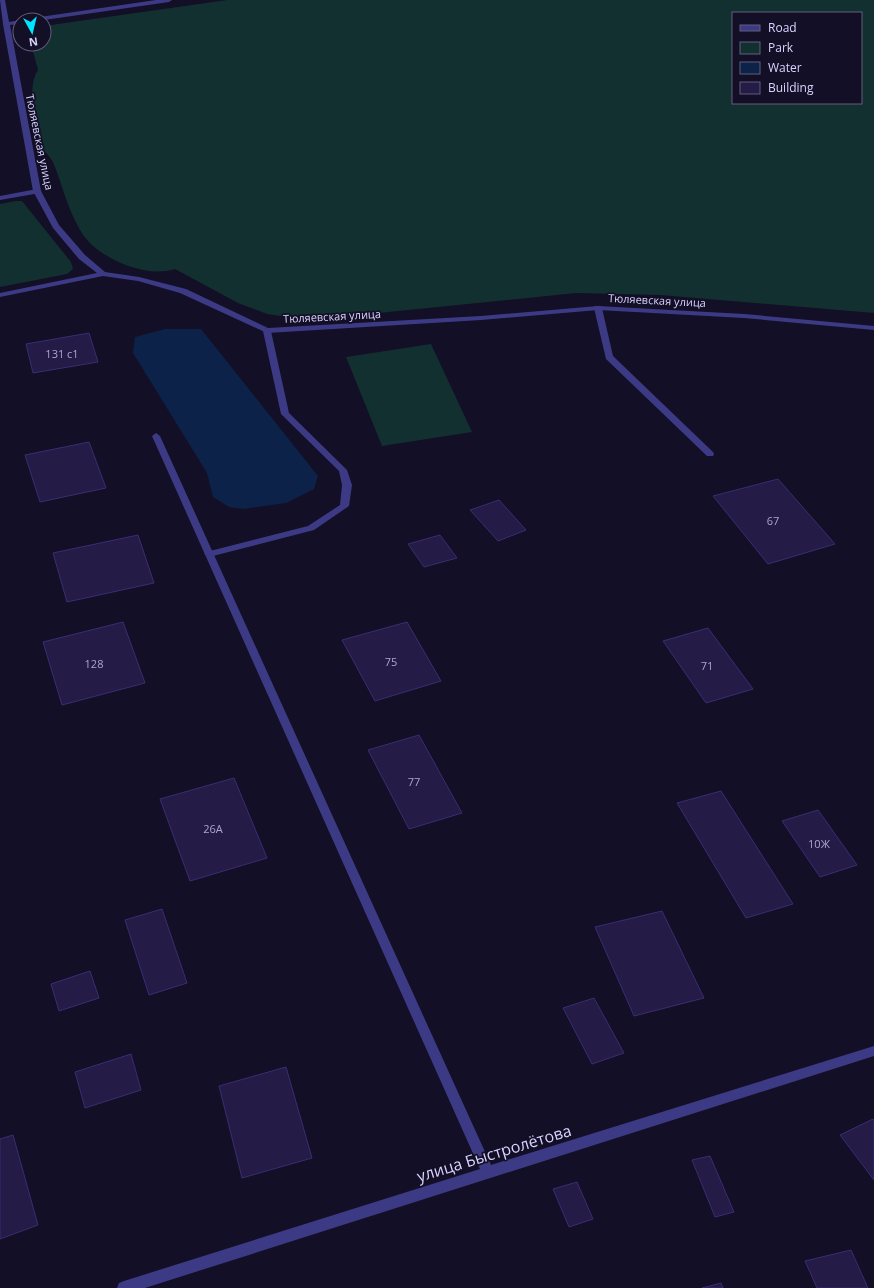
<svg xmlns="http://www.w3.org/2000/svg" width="874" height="1288" font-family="'Open Sans',sans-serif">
  <rect width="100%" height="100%" fill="#130f26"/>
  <path fill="#12302f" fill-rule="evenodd" d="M227 0H874V313L660 295 576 293 309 320 267 314 238 303 175 269C148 278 107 261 89 242 74 226 65 196 58 175 56 170 54 163 51 159 48 154 43 151 42 147 35 127 26 88 38 70L31 44H44V26ZM733 13H861V103H733Z
    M16 201H22L71 262 73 269 67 274 0 287V204Z
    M431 344 472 432 382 446 346 357Z"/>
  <path fill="#0c2248" d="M165 329H201L318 476 314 489 286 503 243 509 229 507 213 497 207 473 133 353 135 337Z"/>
  <path fill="#241b47" stroke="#3b2d73" d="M89 333 98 362 33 373 26 344Z
    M89 442 106 488 40 502 25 455Z
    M778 479 835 544 768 564 713 496Z
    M499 500 526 530 498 541 470 510Z
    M138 535 154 583 67 602 53 553Z
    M440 535 457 558 424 567 408 544Z
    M123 622 145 683 62 705 43 642Z
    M407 622 441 681 375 701 342 640Z
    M708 628 753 689 706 703 663 641Z
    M419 735 462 813 409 829 368 750Z
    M234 778 267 858 190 881 160 799Z
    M721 791 793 904 746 918 677 803Z
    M818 810 857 865 820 877 782 821Z
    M162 909 187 983 149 995 125 920Z
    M662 911 704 998 634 1016 595 927Z
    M90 971 99 998 59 1011 51 984Z
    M594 998 624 1053 592 1064 563 1008Z
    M131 1054 141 1090 85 1108 75 1072Z
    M286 1067 312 1158 242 1178 219 1086Z
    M873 1119 874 1120V1180L840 1135Z
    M13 1135 38 1225 0 1239V1139Z
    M710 1156 734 1212 715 1217 692 1160Z
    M577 1182 593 1219 569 1227 553 1189Z
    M851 1250 868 1288H817L805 1261Z
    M721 1283 723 1288H702Z"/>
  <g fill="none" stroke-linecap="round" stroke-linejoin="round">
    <path fill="#3d3a85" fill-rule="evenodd" d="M37 189 41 191 40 193 0 200V196Z
      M595 306H601L602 308 613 356 713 452 714 454 713 456H707L606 359 594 308Z
      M264 329H267L271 331 289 413 347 470 352 485 349 506 314 530 209 557 204 554 206 552 308 526 340 505 342 485 339 471 281 414 263 331Z"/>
    <path fill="#3d3a85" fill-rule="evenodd" d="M0 0H5L9 22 20 20V24L10 25 41 191 59 225 85 255 105 272 139 277 186 289 268 328 481 316 598 306 744 314 874 326V330L744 318 598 310 481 320 267 333 180 293 138 281 103 276 0 297V293L97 273 79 259 53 228 33 191 3 24Z
      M156 0H172L169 2 44 20H30L33 18Z
      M156 433 160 436 491 1165 874 1046V1056L145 1288H117L119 1283 124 1281 480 1169 152 436Z"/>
  </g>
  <g text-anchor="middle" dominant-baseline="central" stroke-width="3.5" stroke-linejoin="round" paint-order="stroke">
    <g font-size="11" fill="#d9d4ff" stroke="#130f26">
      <text transform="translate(40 142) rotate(78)">Тюляевская улица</text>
      <text transform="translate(657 300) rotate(3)">Тюляевская улица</text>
      <text transform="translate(332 316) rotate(-3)">Тюляевская улица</text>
    </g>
    <g font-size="11" fill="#aca6d1">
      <text x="62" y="353">131 с1</text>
      <text x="773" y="520">67</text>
      <text x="391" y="661">75</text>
      <text x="94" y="663">128</text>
      <text x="707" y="665">71</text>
      <text x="414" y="781">77</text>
      <text x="213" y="828">26А</text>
      <text x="819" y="843">10Ж</text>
    </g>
    <g font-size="16" fill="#d9d4ff" stroke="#130f26">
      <text transform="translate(494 1153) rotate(-17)">улица Быстролётова</text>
    </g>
  </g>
  <rect x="732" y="12" width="130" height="92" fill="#130f26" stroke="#625e7d"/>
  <rect x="740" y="25" width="20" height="6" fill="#3d3a85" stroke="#625e7d"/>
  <text x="768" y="32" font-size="12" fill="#d9d4ff">Road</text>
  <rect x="740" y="42" width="20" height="12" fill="#12302f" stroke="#625e7d"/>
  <text x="768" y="52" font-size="12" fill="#d9d4ff">Park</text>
  <rect x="740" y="62" width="20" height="12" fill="#0c2248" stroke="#625e7d"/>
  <text x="768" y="72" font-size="12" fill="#d9d4ff">Water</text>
  <rect x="740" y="82" width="20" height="12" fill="#241b47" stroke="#625e7d"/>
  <text x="768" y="92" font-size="12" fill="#d9d4ff">Building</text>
  <g transform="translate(32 32) rotate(172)"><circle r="19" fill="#130f26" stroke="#625e7d"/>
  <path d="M0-3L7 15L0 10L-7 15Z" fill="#00e5ff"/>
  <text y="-6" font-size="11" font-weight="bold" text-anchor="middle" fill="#d9d4ff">N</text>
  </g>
</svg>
